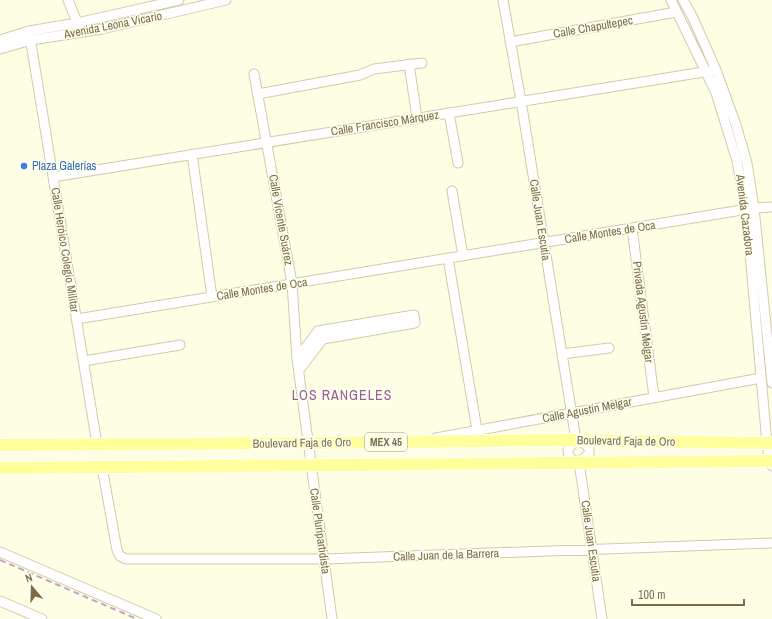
<svg xmlns="http://www.w3.org/2000/svg" width="772" height="619" font-family="'Archivo Narrow',sans-serif">
  <rect width="100%" height="100%" fill="#fefee5"/>
  <g fill="none" stroke-linecap="round" stroke-linejoin="round">
    <g stroke="#d2caa9" stroke-width="11">
      <path id="minor" d="M68 0 79 27
        M503 0 521 101 576 440
        M671 0 706 72 716 93 737 161 746 209 766 432 769 461 772 466
        M683 0 693 18 716 70 736 125 747 163 754 208 772 383
        M29 31 97 444
        M0 40 29 31 77 23 179 0
        M510 42 676 12
        M0 49 31 40 102 29 226 0
        M409 64 417 118
        M254 74 292 283 297 359 332 619
        M258 94 360 75 374 69 422 63
        M449 113 458 163
        M192 154 212 297
        M53 177 716 70
        M452 191 463 256
        M632 228 654 397
        M448 258 477 430
        M77 319 754 208 772 207
        M562 354 609 348
        M297 359 318 331 414 315 415 323 323 339 299 370
        M84 361 180 345
        M436 438 761 378
        M576 440 568 449C568 457 570 459 578 462
        M577 440 585 444 589 448V454L579 462
        M579 462 602 619
        M102 467 117 550 120 556 126 559H324L772 543
        M0 552 156 619
        M0 601 42 619"/>
    </g>
    <g stroke="#fff" stroke-width="14">
      <path id="major" d="M0 445 308 443 576 440 772 443
        M0 468 772 461"/>
    </g>
    <use href="#minor" stroke="#fff" stroke-width="9"/>
    <use href="#major" stroke="#ffff9c" stroke-width="12"/>
    <path stroke="#c6a2ca" stroke-width="2" stroke-dasharray="6 4" stroke-linecap="butt" d="M0 560 137 619"/>
  </g>
  <circle fill="#3f7fe0" stroke="#ffe" stroke-width="1.5" cx="24" cy="166" r="4"/>
  <g text-anchor="middle" dominant-baseline="central" stroke-width="3" stroke-linejoin="round" paint-order="stroke">
    <rect fill="#ffe" stroke="#a39979" stroke-width="1" x="365" y="433" width="42" height="18" rx="3"/>
    <g font-size="11" font-weight="bold" fill="#7b6d47">
      <text x="386" y="442">MEX 45</text>
    </g>
    <g font-size="12" fill="#7b6d47" stroke="#ffe">
      <text transform="translate(113 25) rotate(-11)">Avenida Leona Vicario</text>
      <text transform="translate(593 27) rotate(-10)">Calle Chapultepec</text>
      <text transform="translate(385 123) rotate(-9)">Calle Francisco Márquez</text>
      <text transform="translate(745 215) rotate(83)">Avenida Cazadora</text>
      <text transform="translate(281 220) rotate(80)">Calle Vicente Suárez</text>
      <text transform="translate(540 220) rotate(81)">Calle Juan Escutia</text>
      <text transform="translate(610 232) rotate(-9)">Calle Montes de Oca</text>
      <text transform="translate(65 250) rotate(81)">Calle Heróico Colegio Militar</text>
      <text transform="translate(262 289) rotate(-9)">Calle Montes de Oca</text>
      <text transform="translate(643 312) rotate(83)">Privada Agustín Melgar</text>
      <text transform="translate(587 410) rotate(-11)">Calle Agustín Melgar</text>
      <text transform="translate(626 441) rotate(1)">Boulevard Faja de Oro</text>
      <text transform="translate(302 443) rotate(-1)">Boulevard Faja de Oro</text>
      <text transform="translate(320 531) rotate(82)">Calle Pluripartidista</text>
      <text transform="translate(591 541) rotate(82)">Calle Juan Escutia</text>
      <text transform="translate(446 555) rotate(-2)">Calle Juan de la Barrera</text>
    </g>
    <g font-size="12" fill="#366cbe" stroke="#ffe" text-anchor="start">
      <text x="32" y="166">Plaza Galerías</text>
    </g>
    <g font-size="14" letter-spacing="1" fill="#985e96" stroke="#ffe">
      <text x="342" y="395">LOS RANGELES</text>
    </g>
  </g>
  <g transform="translate(32 587) rotate(341)" stroke="#ffffee" stroke-width="3" paint-order="stroke">
  <path d="M0-3L7 15L0 10L-7 15Z" fill="#7b6d47"/>
  <text y="-6" font-size="11" font-weight="bold" text-anchor="middle" fill="#7b6d47">N</text>
  </g>
  <path d="M632 599v6h112v-6" fill="none" stroke="#7b6d47" stroke-width="2"/>
  <text x="638" y="599" font-size="12" fill="#7b6d47" stroke="#ffffee" stroke-width="3" paint-order="stroke">100 m</text>
</svg>
